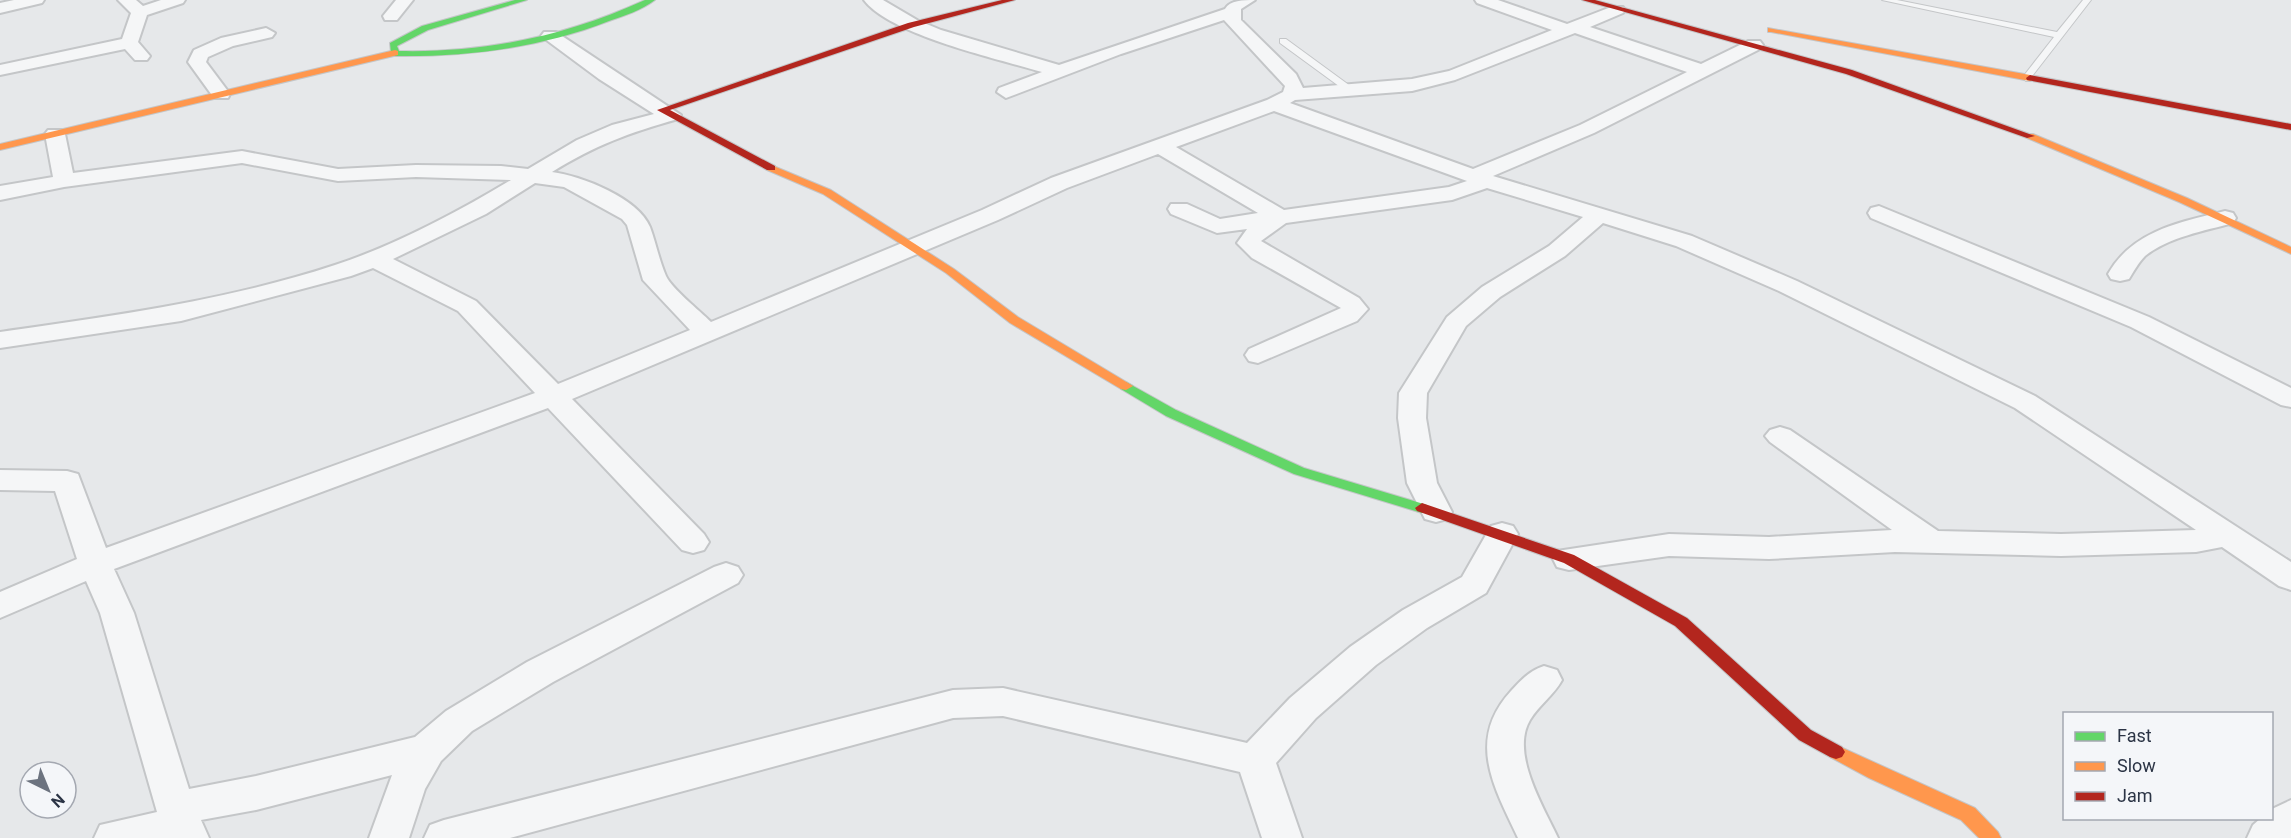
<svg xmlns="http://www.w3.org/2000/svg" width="2291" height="838" font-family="Roboto,sans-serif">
  <rect width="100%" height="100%" fill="#e6e8ea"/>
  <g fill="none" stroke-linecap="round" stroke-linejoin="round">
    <g stroke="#c4c6c8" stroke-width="2">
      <path id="lane" d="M1882 0H1897L2057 32 2083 0H2091L2029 80 2026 81 2022 78 2054 37Z
        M1280 39H1286L1353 88V92H1347L1280 43Z"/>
    </g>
    <g stroke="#c4c6c8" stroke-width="4">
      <path id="street" d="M14 0H44L42 3 0 13V3Z
        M118 0H136L143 6 161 0H185L183 3 147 15 138 42 150 56 147 60H135L125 49 0 75V65L122 39 131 13Z
        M396 0H413L397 20H385L383 16Z
        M864 0H883L917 20 941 30 1059 65 1225 9C1230 0 1243 0 1255 0L1241 9V20L1296 74 1303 88 1412 79 1449 71 1552 30 1477 3 1475 0H1498L1567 24 1611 7H1623L1625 10 1623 13 1590 27 1701 64 1748 41H1760L1763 45 1760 49 1594 133 1493 176 1692 236 1797 281 2035 396 2291 562V590L2279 586 2222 547 2196 552 2061 556 1895 552 1769 559 1669 556 1569 570 1557 567 1553 559 1557 551 1669 534 1769 537 1892 530 1770 442 1765 436 1770 430 1780 427 1790 430 1938 531 2061 534 2196 530 2015 408 1779 291 1676 246 1603 223 1565 256 1500 297 1466 326 1427 393 1426 418 1437 483 1452 512 1447 519 1436 522 1425 519 1407 483 1398 418 1399 393 1447 317 1482 287 1549 246 1583 217 1487 188 1452 200 1286 223 1261 241 1359 298 1368 309 1357 321 1258 363 1249 361 1245 355 1249 349 1341 308 1252 258 1237 243 1247 229 1217 233 1171 214 1168 209 1171 204H1187L1220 219 1258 213 1158 154 1067 188 998 220 572 399 704 534 709 542 704 550 693 553 682 550 548 408 114 569 134 613 189 789 256 776 415 737 446 711 527 662 714 567 726 563 738 567 743 575 738 583 553 682 472 731 441 761 425 789 409 838H369L392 775 256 810 201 820 209 838H94L100 825 157 812 100 613 86 581 0 618V592L77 559 55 491 0 490V470L67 471 78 474 106 548 535 393 458 311 373 268 351 276 181 321 0 348V332C112 316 226 301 335 265 396 245 456 213 511 180L416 177 338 181 242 163 64 187 0 200V186L53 177 45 134 48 130H62L65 134 73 173 242 151 338 169 416 165 501 166 528 169 577 140 612 125 654 114 599 79 541 36 544 32H556L681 115 678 119C628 133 596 145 552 172 582 176 638 198 650 227 656 243 659 260 666 276 672 289 699 310 711 322L982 210 1051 178 1267 100 1283 92 1285 86 1224 20 1121 54 1006 98 997 92 999 88 1042 72C999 59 890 35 864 0ZM1575 33 1687 72 1580 125 1473 169 1290 103 1295 100 1412 91 1455 80ZM1274 111 1467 181 1449 187 1284 210 1176 147ZM535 183 564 187 622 219 627 225 643 280 690 330 558 384 476 301 393 259 486 214Z
        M266 28 275 33 272 37 233 46 208 57 206 62 230 94 228 98H214L188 62 194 50 221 38Z
        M1879 206 2149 317 2291 388V407L2281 405 2131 327 1871 218 1868 213 1871 208Z
        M2225 211 2233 213 2236 218 2233 223C2204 231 2169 237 2145 256 2138 263 2134 271 2129 279L2120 281 2111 279 2108 274C2132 231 2180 222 2225 211Z
        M1502 523 1513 526 1518 534 1486 593 1427 628 1376 665 1316 718 1276 763 1302 838H1262L1240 772 1003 716 953 718 510 838H424L430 825 444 820 953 690 1003 688 1247 743 1290 698 1350 647 1403 610 1462 577 1491 526Z
        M1544 666 1557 670 1562 680C1554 695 1539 705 1530 720 1510 753 1544 808 1558 838H1518C1494 787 1466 740 1511 691 1521 680 1529 671 1544 666Z
        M2291 800V838H2247L2253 825 2261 818H2272V809Z"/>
    </g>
    <g stroke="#c4c6c8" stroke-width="2">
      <path id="fast" d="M515 0H527L428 30 397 46 399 51C485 53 566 36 645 0H655C642 10 624 16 609 21 540 48 468 57 395 56L391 53 390 43 422 26Z
        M1126 382 1176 410 1304 468 1427 505 1429 508 1422 513 1294 474 1166 416 1121 389 1119 386Z"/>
    </g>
    <g stroke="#c4c6c8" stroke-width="2">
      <path id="slow" d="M1768 28 2030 75 2034 78 2030 81 1771 32H1768Z
        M395 50 398 51V55L0 150V144Z
        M2027 134H2033L2187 198 2291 247V254L2179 202 2027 138Z
        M771 165 831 190 954 269 1018 317 1133 386 1126 390 1121 389 1010 323 946 273 823 194 767 170V166Z
        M1836 745 1975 808 1998 832 2001 838H1979L1961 820 1869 778 1830 757 1827 752 1830 747Z"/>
    </g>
    <g stroke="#c4c6c8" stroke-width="2">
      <path id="jam" d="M1002 0H1015L914 27 670 110 775 166V170H767L657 110 908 23Z
        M1582 0H1595L1852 70 2035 136 2027 138 1846 74Z
        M2030 75 2291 124V130L2027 80 2026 78Z
        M1422 503 1574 555 1687 618 1811 730 1842 747 1845 752 1842 757 1836 759 1830 757 1799 740 1675 626 1564 563 1417 511 1415 508Z"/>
    </g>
    <use href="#lane" fill="#f5f6f7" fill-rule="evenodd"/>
    <use href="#street" fill="#f5f6f7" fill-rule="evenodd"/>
    <use href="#fast" fill="#63d668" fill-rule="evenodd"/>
    <use href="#slow" fill="#ff974d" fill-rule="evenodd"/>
    <use href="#jam" fill="#b3261e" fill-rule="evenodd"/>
  </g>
  <rect x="2063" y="712" width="210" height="108" fill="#f4f6f9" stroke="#a4a8b1" stroke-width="1.5"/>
  <rect x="2075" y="732" width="30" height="9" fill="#63d668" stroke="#a4a8b1" stroke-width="1.5"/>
  <text x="2117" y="742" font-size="18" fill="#2b3445">Fast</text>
  <rect x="2075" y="762" width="30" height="9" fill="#ff974d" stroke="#a4a8b1" stroke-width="1.5"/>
  <text x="2117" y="772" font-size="18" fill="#2b3445">Slow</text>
  <rect x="2075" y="792" width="30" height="9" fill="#b3261e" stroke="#a4a8b1" stroke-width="1.5"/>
  <text x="2117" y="802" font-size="18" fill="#2b3445">Jam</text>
  <g transform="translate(48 790) rotate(137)"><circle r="28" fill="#f4f6f9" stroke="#a4a8b1" stroke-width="1.5"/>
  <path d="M0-4.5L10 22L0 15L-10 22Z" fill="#6c737f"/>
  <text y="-9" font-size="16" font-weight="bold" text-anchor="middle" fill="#2b3445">N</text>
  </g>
</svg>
